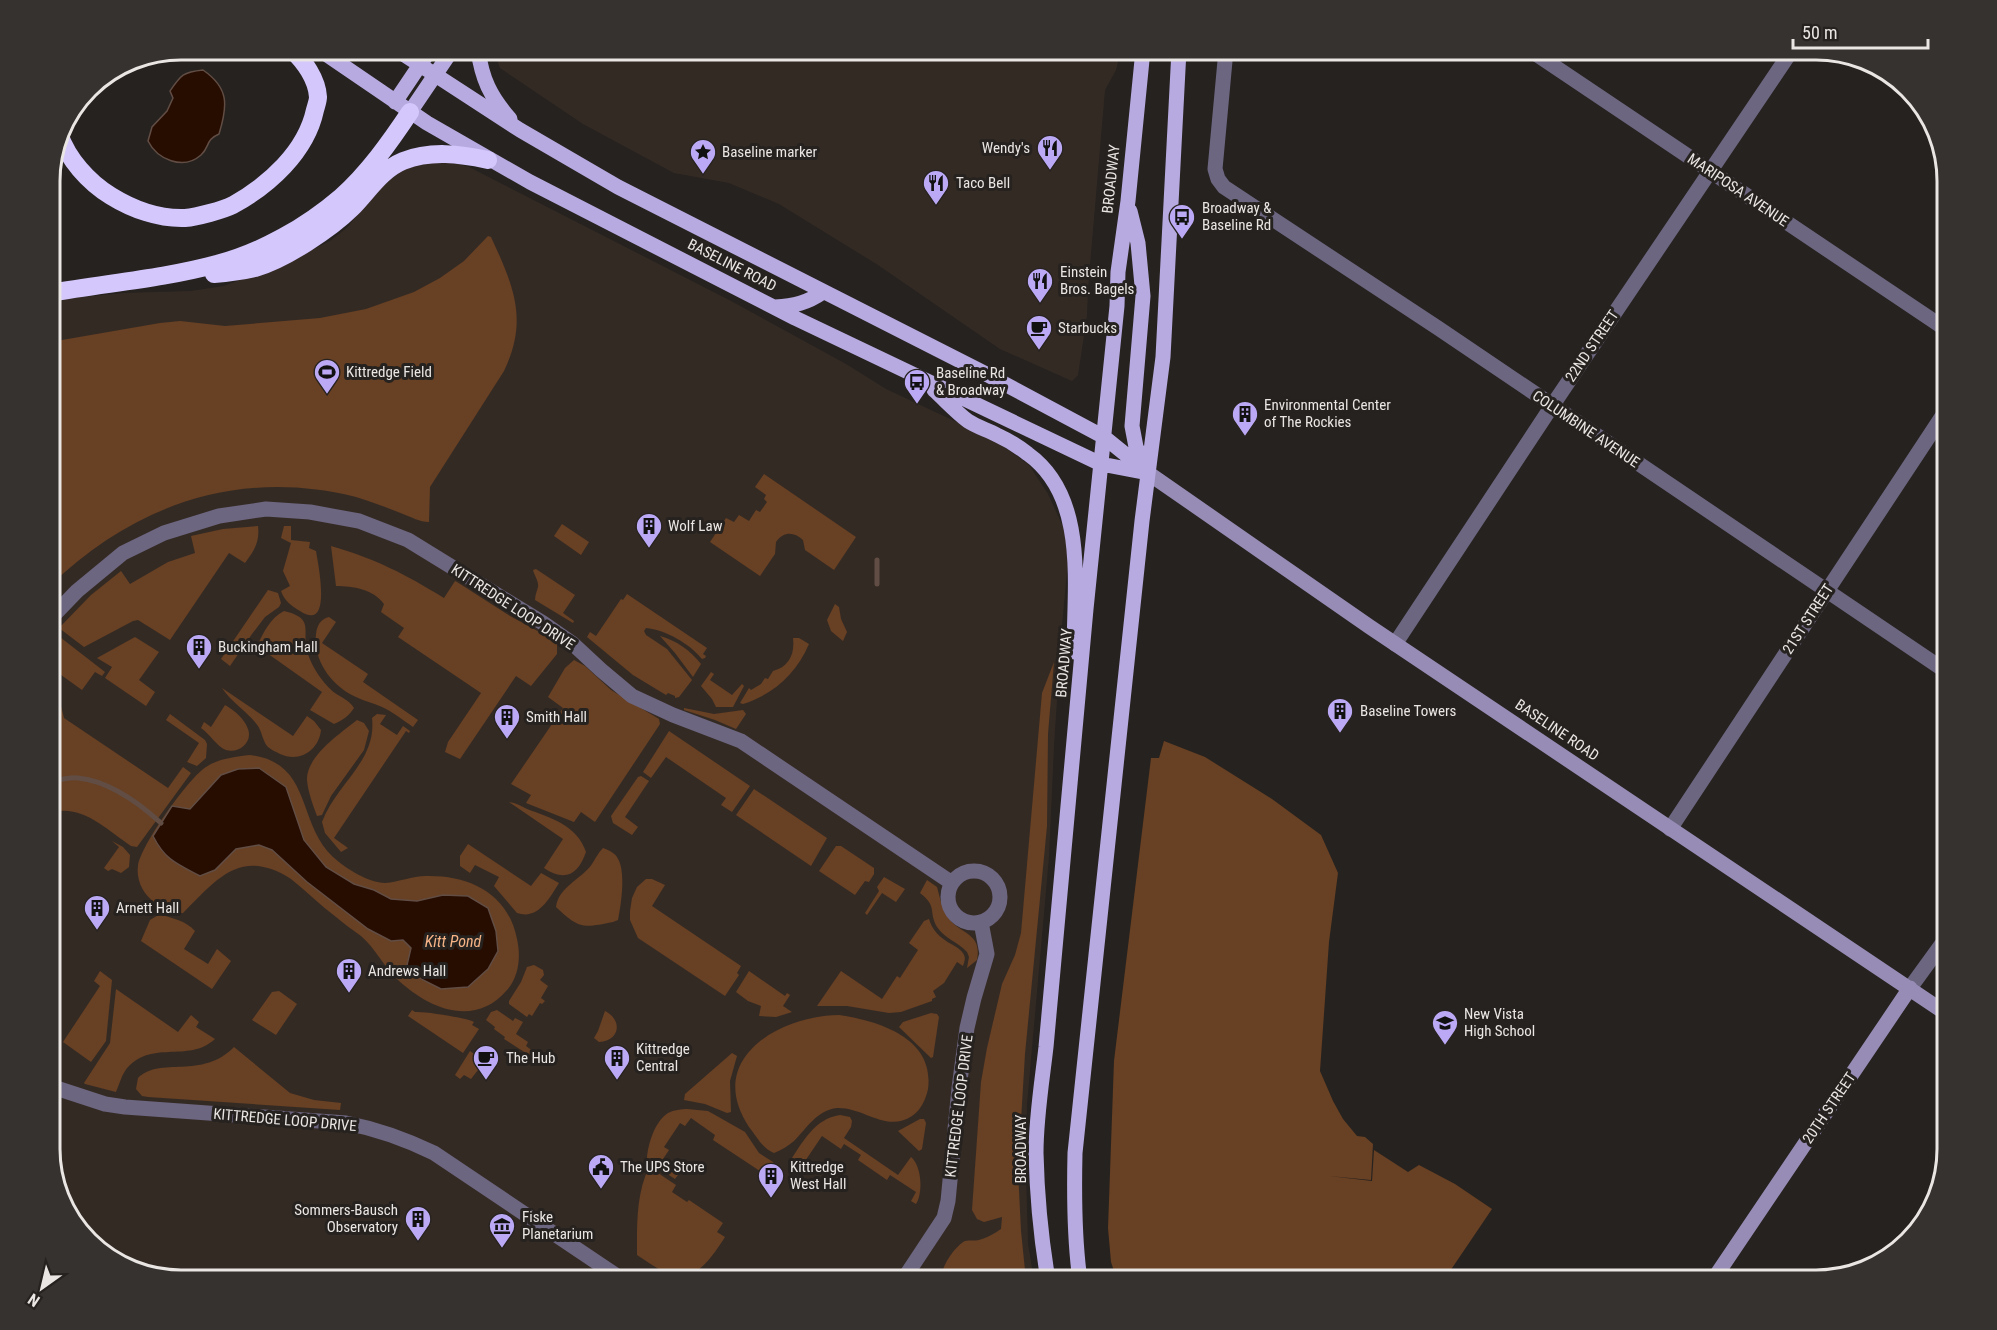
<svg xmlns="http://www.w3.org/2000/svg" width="1997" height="1330" font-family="'Roboto Condensed',sans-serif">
  <rect width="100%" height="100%" fill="#26221f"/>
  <path fill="#342a24" d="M493 50H1121L1116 70 1105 90 1088 288 1087 315 1078 375 1072 381 1000 349 878 265 779 204 729 183 674 173 583 124 500 68Z
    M448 161 469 167 731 301 846 364 886 389 993 439 1029 465 1048 494 1065 531 1068 561 1062 625 1054 745 1049 857 1027 1104 1026 1174 1028 1244 1034 1280H181L108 1258 67 1214 50 1157V300L124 293 191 291 224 286 294 259 330 241 348 227 378 185 404 165Z"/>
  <path fill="#684023" d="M488 236 491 237C513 285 529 319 504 371L430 487 429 522C420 522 411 517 403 514 388 508 372 502 356 497 240 468 134 504 50 586V345L62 340 160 323 180 321 225 326 320 318 366 309 414 292 440 278 464 261Z
    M764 474 856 537 834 570 805 550 803 540C794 532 784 531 776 542L775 554 760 576 710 542 726 518 734 522 739 515 749 521 756 510 760 512 767 502 764 499 766 495 755 487Z
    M562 524 589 542 581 555 554 536Z
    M258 526C260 542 254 551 245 563L229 553 170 640 138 620 133 621 84 647 59 628 91 595 121 571 130 584 168 562 195 553 191 536 223 529Z
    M284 526H291V540L310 542 309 548 316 551C318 564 333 633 300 611 291 606 284 600 281 591L290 586 283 571 291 543 281 538Z
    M331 546C376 559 405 574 444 598L455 581 457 582 510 616 554 640 557 643V654L531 686 516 676 460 759 445 752 448 742 481 693 398 637 404 628 381 612 384 604C373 589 353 586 336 586Z
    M536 569 575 595 563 613 574 621 573 623 535 600C535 595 537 591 538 587 539 581 534 575 533 570Z
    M268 590 278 593 281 603 279 607 265 617 252 634 230 666 221 659Z
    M627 594 707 648 703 654 706 656 705 658 702 659C690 644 666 630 646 628L644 631 646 635 667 649 692 680 679 697 675 698V696L668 693 666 695 633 675 587 637 590 632 596 636 621 599 623 600Z
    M835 604 839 607 841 619 847 632 843 641 831 631 827 620Z
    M284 611C317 619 300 631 308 654 312 667 324 685 335 693 342 698 349 700 354 708 349 716 343 720 334 724L310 710 322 692 257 646C264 632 270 618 284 611Z
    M329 617 336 622 322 643 368 674 363 682 418 720 413 727C403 720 393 712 382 707 373 703 364 701 356 697 332 686 313 661 316 634 317 626 320 619 329 617Z
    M56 634 105 672 102 676 95 672 82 690 50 667V639Z
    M660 636C677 641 690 650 701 664L693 677 675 653Z
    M135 637 159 652 139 680 155 692 146 706 105 678 112 667 97 658Z
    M793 638H799L809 644C796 674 774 694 743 704L740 703 749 688 751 690 761 684 765 678 768 679 773 671C789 667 795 654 793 638Z
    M574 660 585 666 611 690 659 719 660 724 595 822 581 812 574 822 526 803 531 795 511 784 563 708 548 697 565 668Z
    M1054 662 1048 734 1047 826 1025 1054 1018 1170 1021 1231 1026 1280H943C938 1270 955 1246 965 1241 970 1240 975 1241 979 1240 987 1238 995 1233 1001 1229L1002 1217 984 1222 977 1219 972 1210 981 1082 987 1048 1002 984 1015 955 1021 933 1042 693Z
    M711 672 714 674 710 680 732 695 742 684 744 686 733 707H716L712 699 701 686Z
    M222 688 293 736 307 716 314 721 321 730C319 750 300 763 280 754 277 752 271 750 268 747 263 742 262 732 258 726 248 712 232 703 222 688Z
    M50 694 60 702 64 718 168 788 183 767 191 773 137 847 131 846C106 829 81 803 50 813Z
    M225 705C235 711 244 718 248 729 253 742 239 754 226 750 216 746 210 734 201 728L204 722 211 727Z
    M684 708 714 714 743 710 746 714 736 729 715 720 684 710Z
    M170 714 205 740 207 744 206 758 197 766 187 762 199 743 166 720Z
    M377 714 386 715 380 724 397 735 403 726 410 731 409 733 406 731 334 838 348 848 341 852 325 833 322 822C336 784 377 761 372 718Z
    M357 720 364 723 369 731 364 750 331 796 322 815 317 816C313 805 308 792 307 780 306 756 341 733 357 720Z
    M669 731 750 786 732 812 721 805 726 798 666 757 651 778 643 772Z
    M1164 741 1205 757 1272 799 1321 835 1338 873 1329 942 1320 1071 1333 1101 1343 1119 1357 1136 1365 1137 1373 1144 1371 1180 1329 1176 1372 1181 1374 1150 1408 1172 1419 1165 1455 1184 1492 1209 1444 1280H1117L1111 1262 1108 1228 1114 1061 1151 758H1159Z
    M250 755C313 763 296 822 333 857 345 868 369 883 385 883 399 882 412 876 426 876 469 875 508 893 517 939 521 956 519 977 507 990 474 1029 427 1008 396 978 383 965 375 948 361 936 353 930 344 924 336 917 320 905 306 891 291 879 241 847 217 879 183 913 171 914 163 909 154 902 143 894 136 880 138 866 141 845 185 784 202 770 215 759 233 757 250 755Z
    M641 776 649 781 625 817 638 827 632 835 613 823 611 816 638 777Z
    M754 789 827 838 811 866 736 815Z
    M509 802C516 803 521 806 527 809 551 818 577 825 586 852 578 875 565 882 544 868L563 839Z
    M112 841 123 847 130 855 129 867 121 873 112 869 108 871 104 868 119 847Z
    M468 844 531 886 541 873 559 883C549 899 538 920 517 913L494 886 499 877 475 865 470 873 460 866V856Z
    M836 846H841L874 868V874L869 882 865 881 855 895 819 871Z
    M603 848C608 850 616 853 618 859 626 872 621 905 618 920L613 922C583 928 579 929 556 907 559 886 581 880 592 864 596 858 598 853 603 848Z
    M884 877 905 889 896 902 882 893 867 915 865 913 879 891 877 887Z
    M646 879H652L665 885 652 906 741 966 737 973 739 975 725 996 638 938 630 920V911L632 898 637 887Z
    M927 880 937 887C940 898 942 909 949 919 962 935 982 933 977 960L967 968 969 957 967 952C958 942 945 939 937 927 928 911 938 907 920 893Z
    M160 914C173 919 185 920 195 931L184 949 208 964 217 949 231 961 212 989 141 941 150 920Z
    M929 919C936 943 960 944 964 955 966 959 964 962 963 966L957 962 944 983 933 991 936 997 932 999V1001L901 1012 889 1013 847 1006H817L841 971 882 999 897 976 900 978 918 950 909 943 924 921Z
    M534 965 543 970 544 975 540 980 548 986 541 998 545 1001 542 1004 540 1003 532 1016 529 1014 527 1017 509 1004V1001L521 982 527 967Z
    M100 971 112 980 106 1041 91 1062 63 1042 100 986 94 981Z
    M749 971 785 996 787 993 790 995 783 1006 792 1012 776 1017 759 1016 761 1006 748 1001 736 992Z
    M116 989 178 1032 191 1015 199 1022 196 1027 215 1039C188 1064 149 1038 125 1071 121 1077 119 1085 116 1092L85 1084 84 1083 110 1043Z
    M279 991 297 1004 276 1035 252 1020 272 992Z
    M412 1010 415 1012C424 1011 467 1018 474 1022L472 1025 479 1029 463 1053 408 1016Z
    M497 1010 513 1021 515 1018 523 1022 516 1034 528 1042 526 1046 538 1055 535 1059 504 1039 505 1037 494 1029 495 1027 486 1020 491 1012Z
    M605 1011C623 1020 620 1041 599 1042L594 1038 598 1031Z
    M931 1013 937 1014 939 1017 933 1057 931 1058 899 1027 903 1022Z
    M839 1015C879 1021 935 1038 928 1089 926 1099 921 1110 912 1116 886 1133 864 1107 837 1108 817 1110 807 1128 794 1141 788 1146 782 1150 774 1153 762 1148 757 1137 749 1127 704 1059 779 1016 839 1015Z
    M234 1047 290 1093 314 1100 341 1103 340 1110 148 1097 142 1096 136 1089 138 1078C160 1056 202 1080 234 1047Z
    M470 1051 485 1061 471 1079 464 1075 460 1079 455 1075Z
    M732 1053 737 1056 730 1081 731 1112 727 1113 705 1104 684 1100 685 1094Z
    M687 1109 708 1111 738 1128 745 1132 759 1153 773 1162 776 1168 769 1177 713 1140 715 1135 691 1118 685 1126 680 1123 664 1147 669 1150 663 1159 681 1171 675 1179 655 1166 647 1158C648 1144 655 1121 668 1113 674 1110 681 1109 687 1109Z
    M840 1115 850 1117 852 1121 851 1127 844 1138 898 1175 911 1157C922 1166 923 1193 916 1204L911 1201 916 1192 890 1175 887 1180 858 1160 861 1155 844 1144 841 1149 822 1136 801 1167 805 1170 802 1174 790 1165V1161C803 1142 814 1119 840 1115Z
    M920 1119H924L926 1123 922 1149 919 1151 898 1131Z
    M649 1167 676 1185 672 1192 687 1202 689 1200 723 1223 717 1232 725 1237C712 1257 694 1286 666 1273 656 1268 646 1261 637 1255 637 1224 636 1195 649 1167Z"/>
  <path fill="#270c00" stroke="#614d44" stroke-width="1.5" d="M203 70C229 88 228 105 219 134 205 140 210 147 201 155 183 171 157 159 148 141L152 127 167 111 173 98 170 91C181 75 183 72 203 70Z
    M259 768 286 787 304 840 326 867 354 884 374 890 391 899 417 901 443 895 468 896 488 908 496 931 498 951 488 969 468 987 441 989 421 979 407 965 411 948 403 940 391 941 368 929 307 882 272 850 259 845 236 849 215 870 200 876C177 864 165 860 153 836L172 806 190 809 221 775 238 769Z"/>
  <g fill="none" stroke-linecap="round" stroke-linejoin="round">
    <path stroke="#614d44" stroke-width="5" d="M877 560V584
      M50 782C59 780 69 777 78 778 108 781 139 803 161 823"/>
    <path stroke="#6c6680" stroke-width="15" d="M1226 50 1215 169 1218 179 1224 187 1438 328 1947 672
      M1530 50 1947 330
      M50 619 77 591 123 553 164 533 219 516 266 509 310 512 359 521 408 540 543 623 573 644 601 670 632 696 673 715 741 741 952 883
      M1395 644 1552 406 1792 50
      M1670 829 1947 409
      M948 897a26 26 0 1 1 52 0a26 26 0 1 1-52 0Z
      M1910 988 1947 937
      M50 1086 105 1104 125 1107 346 1123C377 1129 405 1139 434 1153L623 1280
      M903 1280 944 1218 948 1201 959 1088 967 1028 974 998 987 954 981 922"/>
    <path stroke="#968cb6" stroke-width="15" d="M1148 473 1370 627 1947 1014
      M1713 1280 1910 988"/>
    <path stroke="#b7aae0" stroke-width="15" d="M320 50 427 123 530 182 795 318 1101 464 1148 473
      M397 50 520 130 618 187 988 375 1104 437 1146 471
      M478 50C482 79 490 96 510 119
      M395 102 430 50
      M410 112 452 50
      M1130 211 1138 243 1143 296 1132 426 1136 447 1146 468
      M775 307C794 306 807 303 823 292
      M934 390C945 400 956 412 968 421 977 427 988 430 997 435 1008 440 1019 447 1028 454 1088 497 1074 587 1074 652
      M1048 1280C1041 1238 1037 1196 1036 1153 1036 1117 1042 1082 1046 1047L1086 609 1117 306 1118 272 1128 201 1143 50
      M1080 1280C1074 1238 1074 1196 1075 1153L1142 521 1163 357 1179 50"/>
    <path stroke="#d3c7fc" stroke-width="18" d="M59 134C68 159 88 182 111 196 132 209 159 219 185 218 197 217 223 210 233 205 269 185 306 152 315 110 316 106 318 101 318 97 317 79 304 61 292 50
      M214 274C227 273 242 271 255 268 284 260 331 229 352 208 368 192 381 170 403 161 431 150 460 154 488 160
      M50 293C105 283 162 279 217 264 262 252 306 227 341 197 368 173 390 142 410 112"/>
  </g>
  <defs>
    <g id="restaurant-pin" transform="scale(1.35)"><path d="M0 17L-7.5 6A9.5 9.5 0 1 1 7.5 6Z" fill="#bca9f5" stroke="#26221f"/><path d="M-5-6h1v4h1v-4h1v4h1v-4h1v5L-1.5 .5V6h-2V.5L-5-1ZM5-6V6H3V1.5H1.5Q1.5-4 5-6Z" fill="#111"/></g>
    <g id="sight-pin" transform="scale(1.35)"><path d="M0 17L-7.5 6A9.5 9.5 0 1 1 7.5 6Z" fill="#bca9f5" stroke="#26221f"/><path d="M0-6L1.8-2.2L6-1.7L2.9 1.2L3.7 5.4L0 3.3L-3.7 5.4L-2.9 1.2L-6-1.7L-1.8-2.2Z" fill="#111"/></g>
    <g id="bus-pin" transform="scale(1.35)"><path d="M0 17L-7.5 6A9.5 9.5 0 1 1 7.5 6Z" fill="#bca9f5" stroke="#26221f"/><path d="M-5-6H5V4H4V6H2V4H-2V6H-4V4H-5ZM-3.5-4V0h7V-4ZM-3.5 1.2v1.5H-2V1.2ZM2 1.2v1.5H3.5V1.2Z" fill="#111"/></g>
    <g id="cafe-pin" transform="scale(1.35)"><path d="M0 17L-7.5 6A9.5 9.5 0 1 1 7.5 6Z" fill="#bca9f5" stroke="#26221f"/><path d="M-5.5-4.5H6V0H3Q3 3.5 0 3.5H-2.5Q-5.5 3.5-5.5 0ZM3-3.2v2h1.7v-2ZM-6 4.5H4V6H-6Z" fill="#111"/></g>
    <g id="stadium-pin" transform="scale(1.35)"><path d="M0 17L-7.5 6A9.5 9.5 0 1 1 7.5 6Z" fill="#bca9f5" stroke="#26221f"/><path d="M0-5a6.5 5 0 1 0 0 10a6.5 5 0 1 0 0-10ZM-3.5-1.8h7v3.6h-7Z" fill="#111"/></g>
    <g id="building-pin" transform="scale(1.35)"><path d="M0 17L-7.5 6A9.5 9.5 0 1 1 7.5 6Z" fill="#bca9f5" stroke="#26221f"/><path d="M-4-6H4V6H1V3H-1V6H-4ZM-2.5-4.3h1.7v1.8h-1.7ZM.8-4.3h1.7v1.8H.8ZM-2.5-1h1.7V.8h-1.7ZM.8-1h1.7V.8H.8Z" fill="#111"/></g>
    <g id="school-pin" transform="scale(1.35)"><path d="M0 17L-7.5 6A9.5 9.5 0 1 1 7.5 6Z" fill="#bca9f5" stroke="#26221f"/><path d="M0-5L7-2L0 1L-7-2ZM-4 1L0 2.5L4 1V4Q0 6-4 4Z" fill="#111"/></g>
    <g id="civic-pin" transform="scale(1.35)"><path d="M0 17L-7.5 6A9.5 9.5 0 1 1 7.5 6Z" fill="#bca9f5" stroke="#26221f"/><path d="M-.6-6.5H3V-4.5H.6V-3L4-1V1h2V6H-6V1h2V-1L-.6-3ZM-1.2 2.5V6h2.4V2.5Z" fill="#111"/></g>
    <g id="museum-pin" transform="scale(1.35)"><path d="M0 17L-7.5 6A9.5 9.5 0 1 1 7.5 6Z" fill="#bca9f5" stroke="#26221f"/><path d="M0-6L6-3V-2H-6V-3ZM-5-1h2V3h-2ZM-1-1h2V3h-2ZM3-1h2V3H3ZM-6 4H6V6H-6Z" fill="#111"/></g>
  </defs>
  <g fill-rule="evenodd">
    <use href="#restaurant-pin" x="1050" y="148"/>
    <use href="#sight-pin" x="703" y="152"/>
    <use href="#restaurant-pin" x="936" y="183"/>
    <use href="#bus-pin" x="1182" y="217"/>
    <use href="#restaurant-pin" x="1040" y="281"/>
    <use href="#cafe-pin" x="1039" y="328"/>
    <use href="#stadium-pin" x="327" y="372"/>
    <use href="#bus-pin" x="917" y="382"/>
    <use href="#building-pin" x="1245" y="414"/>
    <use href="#building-pin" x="649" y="526"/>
    <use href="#building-pin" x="199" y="647"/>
    <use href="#building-pin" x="1340" y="711"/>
    <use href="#building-pin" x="507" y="717"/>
    <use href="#building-pin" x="97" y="908"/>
    <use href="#building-pin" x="349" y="971"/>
    <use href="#school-pin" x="1445" y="1023"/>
    <use href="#cafe-pin" x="486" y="1058"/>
    <use href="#building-pin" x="617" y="1058"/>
    <use href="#civic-pin" x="601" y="1167"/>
    <use href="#building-pin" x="771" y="1176"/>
    <use href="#building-pin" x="418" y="1219"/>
    <use href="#museum-pin" x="502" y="1226"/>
  </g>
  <g text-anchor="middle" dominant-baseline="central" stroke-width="6" stroke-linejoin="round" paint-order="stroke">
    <g font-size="15" fill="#e9e6e4" stroke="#26221f" text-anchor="start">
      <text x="1030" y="148" text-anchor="end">Wendy's</text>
      <text x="722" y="152">Baseline marker</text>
      <text x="956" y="183">Taco Bell</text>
      <text x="1202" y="208">Broadway &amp;<tspan x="1202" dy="17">Baseline Rd</tspan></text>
      <text x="1060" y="272">Einstein<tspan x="1060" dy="17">Bros. Bagels</tspan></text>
      <text x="1058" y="328">Starbucks</text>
      <text x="346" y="372">Kittredge Field</text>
      <text x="936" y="373">Baseline Rd<tspan x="936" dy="17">&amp; Broadway</tspan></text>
      <text x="1264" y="405">Environmental Center<tspan x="1264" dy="17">of The Rockies</tspan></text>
      <text x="668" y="526">Wolf Law</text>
      <text x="218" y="647">Buckingham Hall</text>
      <text x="1360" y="711">Baseline Towers</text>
      <text x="526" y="717">Smith Hall</text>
      <text x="116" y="908">Arnett Hall</text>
      <text x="368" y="971">Andrews Hall</text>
      <text x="1464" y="1014">New Vista<tspan x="1464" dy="17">High School</tspan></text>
      <text x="636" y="1049">Kittredge<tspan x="636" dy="17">Central</tspan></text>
      <text x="506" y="1058">The Hub</text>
      <text x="620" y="1167">The UPS Store</text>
      <text x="790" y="1167">Kittredge<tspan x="790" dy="17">West Hall</tspan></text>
      <text x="398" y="1210" text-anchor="end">Sommers-Bausch<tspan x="398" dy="17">Observatory</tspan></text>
      <text x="522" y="1217">Fiske<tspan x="522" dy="17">Planetarium</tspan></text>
    </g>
    <g font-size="15" fill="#e9e6e4" stroke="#26221f">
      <text transform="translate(1111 179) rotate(-84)">BROADWAY</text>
      <text transform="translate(1738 190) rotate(34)">MARIPOSA AVENUE</text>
      <text transform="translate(732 265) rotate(27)">BASELINE ROAD</text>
      <text transform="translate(1592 346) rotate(-56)">22ND STREET</text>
      <text transform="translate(1586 429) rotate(34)">COLUMBINE AVENUE</text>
      <text transform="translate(513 607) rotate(33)">KITTREDGE LOOP DRIVE</text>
      <text transform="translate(1808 619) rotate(-57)">21ST STREET</text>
      <text transform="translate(1064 663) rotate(-85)">BROADWAY</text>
      <text transform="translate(1557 730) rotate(34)">BASELINE ROAD</text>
      <text transform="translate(959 1106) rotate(-83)">KITTREDGE LOOP DRIVE</text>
      <text transform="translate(1829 1108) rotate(-56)">20TH STREET</text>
      <text transform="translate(285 1120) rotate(5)">KITTREDGE LOOP DRIVE</text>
      <text transform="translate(1021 1149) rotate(-90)">BROADWAY</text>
    </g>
    <g font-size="16" font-style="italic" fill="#f5b386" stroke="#26221f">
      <text x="453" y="941">Kitt Pond</text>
    </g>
  </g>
  <path d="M0 0H1997V1330H0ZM181 60H1816A121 121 0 0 1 1937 181V1149A121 121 0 0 1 1816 1270H181A121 121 0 0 1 60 1149V181A121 121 0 0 1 181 60Z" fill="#36322f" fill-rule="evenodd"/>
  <path fill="none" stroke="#e9e6e4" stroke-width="3" d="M181 60H1816A121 121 0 0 1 1937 181V1149A121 121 0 0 1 1816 1270H181A121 121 0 0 1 60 1149V181A121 121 0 0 1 181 60Z"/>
  <g transform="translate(42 1288) rotate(214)" stroke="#26221f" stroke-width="4.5" paint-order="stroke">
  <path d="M0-4.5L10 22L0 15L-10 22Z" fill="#e9e6e4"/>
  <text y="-9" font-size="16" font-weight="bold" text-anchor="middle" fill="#e9e6e4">N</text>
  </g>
  <path d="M1793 39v9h135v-9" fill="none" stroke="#e9e6e4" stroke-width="3"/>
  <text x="1802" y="39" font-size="18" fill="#e9e6e4" stroke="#26221f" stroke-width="4.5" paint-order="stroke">50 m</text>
</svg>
